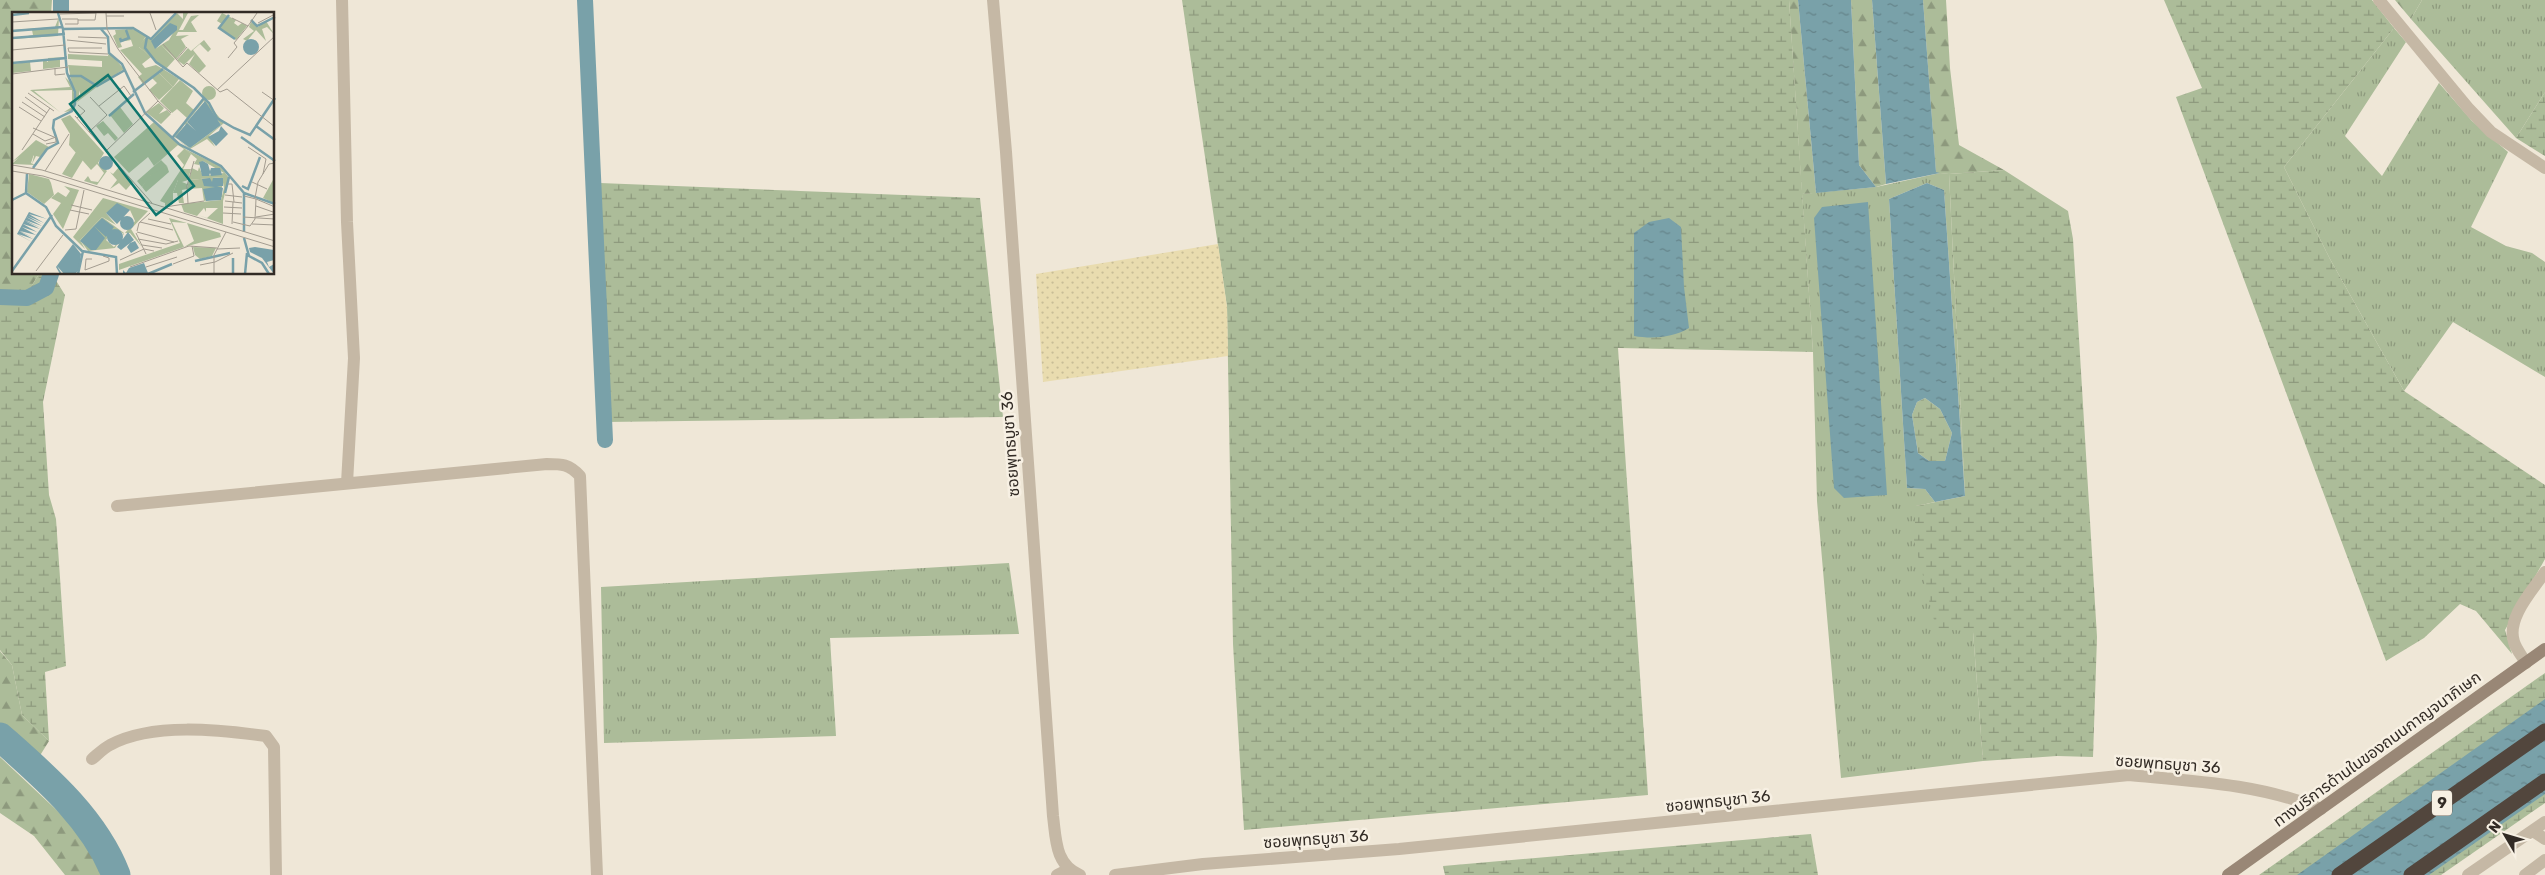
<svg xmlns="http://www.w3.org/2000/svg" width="2545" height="875" font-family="Rubik,'Noto Sans Thai',sans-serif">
  <defs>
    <pattern id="grass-tufts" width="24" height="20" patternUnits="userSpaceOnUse" patternTransform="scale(1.25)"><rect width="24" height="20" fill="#acbc99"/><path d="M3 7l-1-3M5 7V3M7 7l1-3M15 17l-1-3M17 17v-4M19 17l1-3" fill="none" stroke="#8d997d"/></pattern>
    <pattern id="forest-firs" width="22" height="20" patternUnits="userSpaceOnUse" patternTransform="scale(1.25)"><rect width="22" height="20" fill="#acbc99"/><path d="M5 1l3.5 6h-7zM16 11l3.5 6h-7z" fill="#8d997d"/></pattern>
    <pattern id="wetland-marsh" width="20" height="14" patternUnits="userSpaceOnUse" patternTransform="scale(1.25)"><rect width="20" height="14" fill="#acbc99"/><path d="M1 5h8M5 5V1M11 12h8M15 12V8" fill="none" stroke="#8d997d"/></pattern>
    <pattern id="sand-dots" width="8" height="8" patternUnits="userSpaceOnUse" patternTransform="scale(1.25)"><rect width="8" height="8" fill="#e9dcaf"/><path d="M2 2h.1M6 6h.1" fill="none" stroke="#c8bd96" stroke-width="1.8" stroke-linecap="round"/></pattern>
    <pattern id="water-ripples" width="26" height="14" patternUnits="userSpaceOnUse" patternTransform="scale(1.25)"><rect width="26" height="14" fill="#79a1a9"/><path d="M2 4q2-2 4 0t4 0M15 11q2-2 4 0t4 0" fill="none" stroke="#648389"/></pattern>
  </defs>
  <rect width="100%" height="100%" fill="#efe7d7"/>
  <path fill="url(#grass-tufts)" d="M2422 0H2545V92L2516 138 2411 19Z
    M2394 28 2406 42 2345 136 2382 176 2439 83 2472 121 2508 152 2471 227 2506 246 2532 253 2545 262V377L2453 322 2404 391 2330 259 2284 167Z
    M1940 173 1949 174 1965 496 1944 190 1927 183 1889 199 1907 488 1925 489 1935 502 1916 506 1973 632 1983 761 1841 778 1817 501 1813 352 1802 194 1876 187Z
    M1009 563 1019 634 830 638 836 736 604 743 601 587Z"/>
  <path fill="url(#forest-firs)" d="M0 0H52L51 14H14V274H39L29 290 0 301Z
    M1789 0H1798L1816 193 1802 194Z
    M1851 0H1872L1886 184 1876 187 1859 165Z
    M1923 0H1946L1950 68 1959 145 2004 170 1949 174 1936 173Z
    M2395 0H2422L2411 19Z
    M0 651 12 665 22 715 49 741 36 762 19 739 0 724Z
    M0 757 81 833 104 875H65L34 836 0 813Z"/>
  <path fill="url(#wetland-marsh)" d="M1182 0H1789L1813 352 1618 348 1648 795 1244 830 1233 644 1227 307Z
    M2164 0H2372L2394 28 2284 167 2330 259 2404 391 2545 485V559L2505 630 2512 654 2476 611 2460 604 2424 638 2386 661 2176 97 2202 88Z
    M2545 92V156L2516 138Z
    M2004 170 2068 211 2073 239 2097 637 2093 757 2057 756 1983 761 1973 632 1936 628 1914 540 1916 506 1965 496 1949 174Z
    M600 183 980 198 1003 417 606 422Z
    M39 274H52L65 295 43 402 49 495 56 519 66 666 45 672 49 741 22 715 12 665 0 650V301L29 290Z
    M1925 398 1940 409 1952 433 1945 461H1929L1918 453 1912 415 1917 402Z
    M2545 673V803L2441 875H2259Z
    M1811 834 1818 875H1445L1443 866Z"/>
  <path fill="url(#sand-dots)" d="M1218 244 1227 307 1228 356 1043 382 1036 274Z"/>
  <path fill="url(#water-ripples)" fill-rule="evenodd" d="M1798 0H1851L1859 165 1876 187 1816 193Z
    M1872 0H1923L1936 172 1940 173 1886 184Z
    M1927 183 1944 190 1965 496 1935 502 1925 489 1907 488 1889 199ZM1925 398 1940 409 1952 433 1945 461H1929L1918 453 1912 415 1917 402Z
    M1868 202 1887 495 1844 498 1834 488 1814 218 1822 207Z
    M1669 218 1681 227 1684 287 1689 328C1672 338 1652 339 1634 336V233L1649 222Z
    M2545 699V794L2429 875H2297Z"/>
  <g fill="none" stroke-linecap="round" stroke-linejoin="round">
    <path stroke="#79a1a9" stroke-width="16" d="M585 0 605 440
      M61 14V0
      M0 297 27 298 46 288 51 274"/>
    <path stroke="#79a1a9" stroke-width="29" d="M0 737C44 776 94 818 116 875"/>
    <path stroke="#c5b8a5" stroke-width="12" d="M342 0 347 222 354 358 347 483
      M2379 0 2469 109 2491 132 2545 168
      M117 506 547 464C562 464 569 464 580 476L597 875
      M2526 663C2522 656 2516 649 2514 642 2506 618 2533 590 2545 572
      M92 759C98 754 104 748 110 745 152 722 220 730 266 736L274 747 276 875
      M2533 831 2545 839
      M1057 875 1069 869
      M2468 875 2545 822
      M2525 875 2545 860"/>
    <path stroke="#c5b8a5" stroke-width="12" d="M993 0 1006 152 1053 816C1056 839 1055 865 1080 875
      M1115 875 1203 864 1399 849 2129 775C2193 781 2260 784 2321 809"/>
    <path stroke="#998776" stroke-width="12" d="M2228 875 2545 649"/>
    <path stroke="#52463d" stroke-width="15" d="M2339 875 2545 731
      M2411 875 2545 781"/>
  </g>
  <g text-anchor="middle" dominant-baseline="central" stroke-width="5" stroke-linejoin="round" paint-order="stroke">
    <rect fill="#f7f0e3" stroke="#6d665e" stroke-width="1" x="2432" y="790.5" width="20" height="25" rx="4"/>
    <g font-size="15" font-weight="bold" fill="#322b25">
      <text x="2442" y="803">9</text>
    </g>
    <g font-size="16" fill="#322b25" stroke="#f7f0e3">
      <text transform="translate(1010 444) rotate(-94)">ซอยพุทธบูชา 36</text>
      <text transform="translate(2377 749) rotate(-36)">ทางบริการด้านในของถนนกาญจนาภิเษก</text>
      <text transform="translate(2168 764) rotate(4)">ซอยพุทธบูชา 36</text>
      <text transform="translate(1718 801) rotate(-6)">ซอยพุทธบูชา 36</text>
      <text transform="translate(1316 839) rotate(-4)">ซอยพุทธบูชา 36</text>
    </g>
  </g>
  <g transform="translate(12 12)">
    <rect width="262" height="262" fill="#efe7d7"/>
    <path d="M119 17 126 18 134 24 127 35 139 45 130 52 133 56 144 53 151 57 131 72 126 65 130 62 108 38 121 34 119 28 108 30 110 35 106 36 101 24 104 22 103 18ZM151 57 167 67 161 75 147 61ZM91 109 106 126 103 129 96 121 92 124 84 114ZM64 140 71 148 60 166 50 162ZM149 148 155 154 141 165 139 163 130 175 125 169ZM210 165V185L192 189 190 176 175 177 177 168ZM262 166V191L251 186ZM166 168H176L170 170 175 172V177L170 178 172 191H167L165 181H161ZM90 205 112 221 103 236 76 239 68 228ZM103 217 112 222 102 235 94 228Z" fill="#acbc99" fill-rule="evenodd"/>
    <path d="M47 5 46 24 0 27 21 23 20 18H0L43 15ZM97 40 112 57 86 74 79 72 67 78V86L64 90 56 53 90 55V49L56 47V42L96 44ZM55 45 48 47V55L31 57V47L36 50V46ZM53 65 59 71 62 81V95L59 99 52 100 60 95V78L22 79 48 100 18 78 58 75ZM147 91 152 96 147 102 155 98 159 102 149 112 134 100ZM24 128 37 135 28 145 24 144 20 152 22 144 17 139 0 150ZM173 137 208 154 217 166 211 189V212L186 203 195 206 206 196H194V200L192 196 185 204 172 200 169 192 209 188 212 176 210 165 177 168 180 156 186 159 187 155 191 164 212 161 191 149 187 153 182 152 185 147ZM17 162 37 167 39 171 42 183 32 192 15 180ZM175 211 208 221 209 225 172 235 182 229Z" fill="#acbc99"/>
    <path d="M165 1 171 7V1H176L167 18H171L179 4 187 3 179 10 185 20H166L164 24 177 23 169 27 174 35 164 47 149 33 157 28 165 14 143 37 149 33 163 47 153 58 126 34 134 25 140 27ZM210 1 224 8 222 11 226 14 230 11 235 14 224 28 207 17 210 12 205 9ZM254 9 262 22 255 15 250 17 254 29 244 18 235 29 231 27 242 19 237 15 239 10 246 15ZM192 28 199 37 196 40 188 32 181 38 194 54 187 61 177 52 183 42 172 53 165 48 176 36 179 39ZM18 50 19 59 0 61V52ZM147 61 161 75 147 88 137 78 145 71 140 66ZM69 66 86 74 65 90 68 82 64 67ZM168 68 181 79 174 91 182 98 175 106 165 97 160 101 148 89ZM190 81a7 7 0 1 1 14 0a7 7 0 1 1-14 0ZM192 87 212 111 197 124 203 135 195 127 178 137 162 125ZM192 89 209 113 178 136 163 126 173 112 184 126H188L175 110ZM108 95 121 112 112 121 98 103ZM58 103 92 141 86 151 95 159 85 173 72 169 76 164 79 169 86 170 92 161 85 152 79 158 57 133 58 122 49 107ZM142 110 179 142 171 157H179L176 168H166L161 181V192L153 194V191L148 189 172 153 165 144 172 137 166 133 142 154 136 145 117 161 102 145ZM15 137 22 142 19 151 23 153 0 152ZM155 154 157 160 134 180 130 175 137 164ZM107 155 121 170 114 178 107 171 98 177 105 168 98 160 101 162ZM52 174 67 178 51 217 41 202 49 191 39 186 46 180 54 185 58 179ZM91 186 136 199 119 217 130 235 118 221H113L123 209 118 198 94 201 104 213 90 205 68 228 73 237 61 225ZM157 206 175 211 160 210 172 235 107 258V252L168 231ZM181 235 204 236 200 244 188 247 183 243Z" fill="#acbc99" fill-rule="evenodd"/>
    <path d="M158 11 165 14V18L143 37 139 29ZM231 35a8 8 0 1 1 16 0a8 8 0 1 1-16 0ZM193 89 209 113 178 136 163 125 175 111 184 119 175 110ZM209 114 216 122 204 134 196 125 207 119ZM87 151a7 7 0 1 1 14 0a7 7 0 1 1-14 0ZM191 149 196 152 198 159 199 156H208L210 163 199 164 198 161 197 164H190L187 150ZM198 166 200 170 201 166H211V174H205L211 176 209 188 194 189 191 177 203 175 192 174 190 167ZM105 191 118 198 105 212 94 201ZM17 200 35 207 17 202 32 211 16 204 30 212 14 205 30 214 13 208 29 216 13 209 28 217 11 212 25 220 10 215 25 222 10 215 24 223 8 219 22 226 7 219 21 227 6 222 20 230 5 222ZM108 211a7 7 0 1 1 14 0a7 7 0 1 1-14 0ZM90 206 102 215 94 225 82 214ZM82 214 93 226 84 238H79L68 229ZM95 225a8 8 0 1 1 16 0a8 8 0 1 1-16 0ZM116 220 122 228 118 231 123 229 127 236 119 241 115 235 118 231 109 238 105 235ZM61 232 69 242 67 258 63 262H57L53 255 57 262H52L45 254 50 262H48L44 255ZM243 235 262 238V248L255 250 257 255 262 252V262L250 246 238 240 237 236ZM132 251 136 261 111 262V258L114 261 117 256Z" fill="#79a1a9"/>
    <path fill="none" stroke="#79a1a9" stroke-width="2.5" d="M46 1 51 17M0 3 17 1M217 3 207 16 223 27M239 8 245 14 263 5M89 17 96 25 97 41 110 52 133 101 167 132 209 154 232 181V220M0 19 51 15M135 25 133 36 144 50 182 76 197 91 205 106 222 116 238 123 263 86M0 26 53 22M108 26 109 29 117 26 114 18M0 51 55 46M56 64H69L85 74 113 58M121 80 151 57M97 104 122 82M244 114 263 128M161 125 192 86M229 125 263 149M21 156 35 137 46 131 41 116 42 108 60 99 63 92V80L55 61 51 17 121 16 139 27 164 1M15 162 14 181 34 195 44 214 70 239 104 245 105 262M230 174 236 177 248 145M213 181 217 165M232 181 263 192M0 188 14 181M232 226 237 244 250 251 257 262M221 246V262M183 249 218 241M0 259 40 203M66 262 71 239M136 262 160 252M233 262 235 241"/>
    <path fill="none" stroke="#a39c90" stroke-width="1" d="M94 1 95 17 106 37 146 89 94 139 140 191M138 1 144 18M48 2 84 1M94 4H112M220 6 236 14 245 1M50 7H66M66 8H83L84 1M0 10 46 7M246 11 263 2M53 12H66V7M66 25 95 26M55 28 94 32M151 32 171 55 175 51 208 80 215 77 263 115M90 36H56L57 40 96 42M0 38 53 33M216 46 225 35 222 31 236 14M164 48 175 35M43 56V63L53 62M0 62 56 55M205 78 263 24M250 80 263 89M16 81 42 99M13 85 35 101M146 89 159 101M10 90 33 105M87 94 112 74 119 84M7 95 29 109M63 104 94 139M65 106 73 99 66 93M21 116 42 125M77 120 95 103 78 85M21 122 33 129 44 125V130L34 132M236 135 254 147 251 162M10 138 38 96M0 153 30 158 263 229M0 159 31 164 263 235M33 159 57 122M240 170 255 177M216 172H220L222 190M213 183 230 185M243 186 246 170 257 152 263 151M244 187 263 195M213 189 230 191M176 191 175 174 182 149M59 193 80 198M244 194 261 200M153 195 192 189M212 195 230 196M58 198 77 202M211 201 229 202M231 205 263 207M244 205 263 202M136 207 159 212M128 210 161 218M221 210 238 214 243 207 244 187 232 184M220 212 221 190M240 212 263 213M53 218 64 217 72 178M125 219 127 211 138 201M125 220 162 230M124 221 134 242M126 227 154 232 166 229M130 233 150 236M205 237 228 236M80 247H74L73 258 97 249V246L91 244M108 248 132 237 142 239M203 250 221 241M161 252 182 244 180 234M188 253 203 250M118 255 177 234 205 236M134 255 165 245M24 259 51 223M202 262V243L214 220"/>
    <path fill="#0f766e" fill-opacity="0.15" stroke="#0f766e" stroke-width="2.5" d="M96 63 182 174 144 203 58 92Z"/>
    <rect width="262" height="262" fill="none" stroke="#322b25" stroke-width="2.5"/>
  </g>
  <g transform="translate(2505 835) rotate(308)" stroke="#f7f0e3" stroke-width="4" paint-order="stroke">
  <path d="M0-4L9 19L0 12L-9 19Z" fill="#322b25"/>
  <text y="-8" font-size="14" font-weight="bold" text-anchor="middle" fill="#322b25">N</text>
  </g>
</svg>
